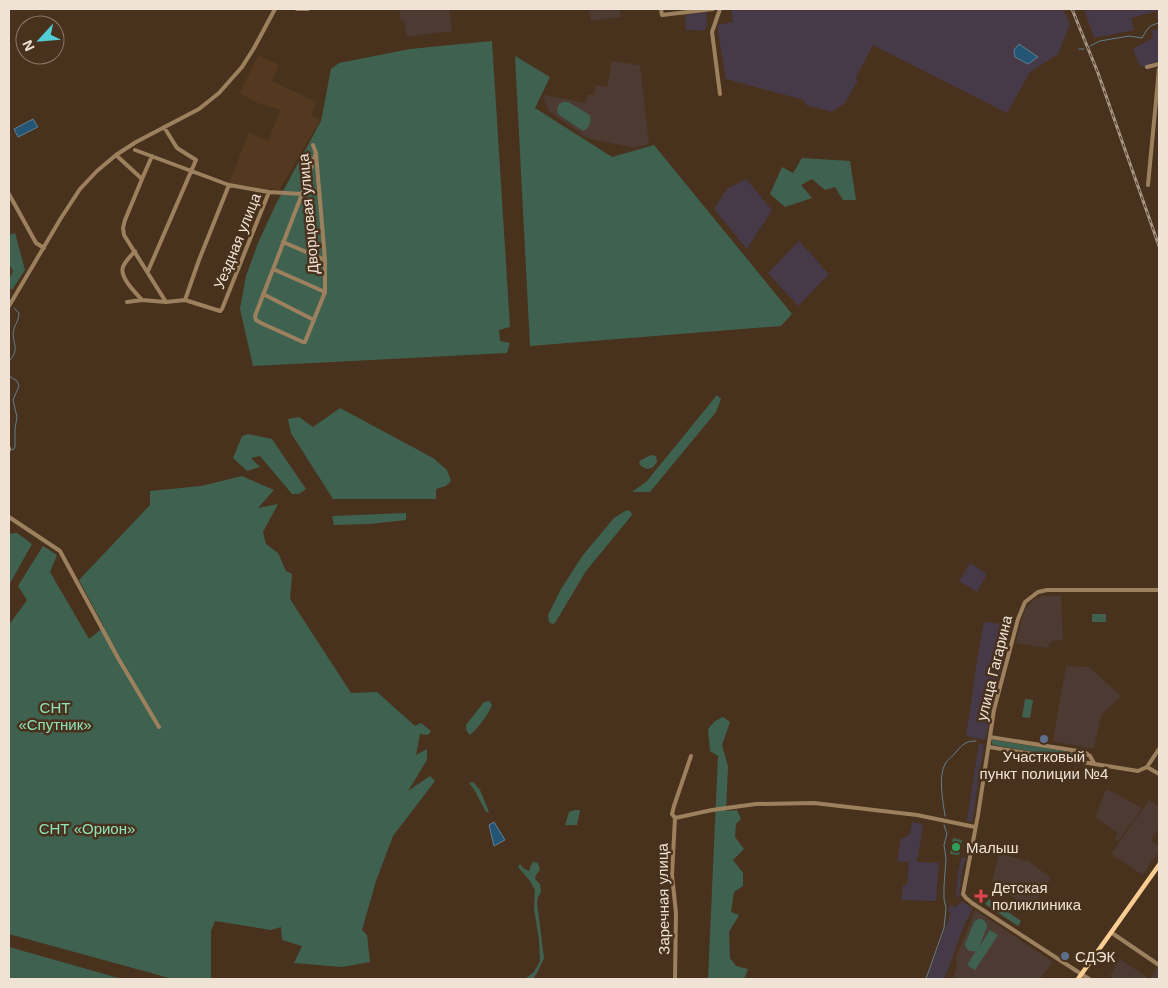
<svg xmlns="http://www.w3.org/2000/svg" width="1168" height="988" font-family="Arial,sans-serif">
  <rect width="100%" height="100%" fill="#48321d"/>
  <path fill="#543920" d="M258 55 279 65 272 81 316 102 311 116 320 120 279 190 229 183 249 133 268 141 281 110 257 103 240 93Z"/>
  <path fill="#463a49" d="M731 9H1063L1070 24 1058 54 1030 72 1007 113 873 45 855 79 858 80 845 103 832 112 806 105 804 100 726 79 717 25 733 22Z
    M1084 9H1159V20L1157 19V11L1131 18 1134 30 1094 38Z
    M706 12 707 25 705 30 699 31 698 30H686L685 15Z
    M1159 28V61L1145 67 1139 65 1133 49 1153 38 1151 31Z
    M746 179 772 210 747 249 714 209 727 189Z
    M799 241 829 274 798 306 768 273Z
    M970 563 987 574 977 592 959 581Z
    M984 622 1012 625 985 740 966 736 978 655Z
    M979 743 984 745 972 822 967 821Z
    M912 822 923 824 917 862 939 863 936 901 901 900 903 885H907L909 862 897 861 901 839 910 834Z
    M962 857 966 858 962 871 959 897H956L958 872Z
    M962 901 973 909 965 923 945 977 944 979H927L951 913 948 912 950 905 956 907Z"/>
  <path fill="#4d3a33" d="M399 9H449L452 31 407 37 404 21H401Z
    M589 9H622L620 11 621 17 591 21Z
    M612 61 640 65 649 144 634 148 587 138 550 112 543 98 545 95 585 103 588 95H594L596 85 607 87Z
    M1042 596H1061L1063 640 1052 641 1050 643 1048 648 1016 643 1022 618 1025 610 1034 599Z
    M1066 666 1089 667 1121 696 1101 715 1094 749 1053 741Z
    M1106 790 1111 791 1142 808 1118 841 1115 839 1118 833 1095 817Z
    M1149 800 1159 807V828L1151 840 1159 847V850L1143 875 1111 854Z
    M999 853 1026 861 1027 860 1051 878 1031 910 992 882Z
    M975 910 1053 962 1040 979H953L957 966 956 958Z
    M1120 959 1150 979 1157 967 1159 968V979H1115L1110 976Z"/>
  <path fill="#3f6250" d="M492 41 510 327 499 330 500 341 510 343 507 353 253 366 240 309 246 276 258 243 276 204 321 121 331 69 339 63 410 49Z
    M515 56 550 77 535 108 612 157 654 145 792 314 781 326 530 346Z
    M563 102H568L590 115C592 122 589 128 583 131L558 114 557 109 559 104Z
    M802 158 850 161 856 200H843L835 187 825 190 812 179 801 185 812 198 785 207 770 194 782 167 793 173Z
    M15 233 25 270 12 290 9 287V280L13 271 9 264V235Z
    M717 395 721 399 716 412 650 492H632L647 481Z
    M340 408 433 458 447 470 451 481 446 486 436 489V499H333L291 433 288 419 299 417 313 427Z
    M248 434 272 439 306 489 299 494H292L260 456 251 458 260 467 247 471 233 458 242 436Z
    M651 455 656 456 657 462 653 467 647 469 641 466 639 463 641 460Z
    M242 476 274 490 258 508 278 504 263 532 266 544 278 553 286 571 292 574 290 599 351 693 377 692 415 726 421 723 431 731 428 735 420 734 416 755 427 749V760L408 791 430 776 435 781 393 836 376 881 362 930 367 935 370 962 342 967 294 963 302 946 282 940 281 927 271 930 215 921 211 931V979H173L9 934V625L27 600 18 586 43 546 57 555 50 572 89 639 104 627 79 580 150 505V491L201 486Z
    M627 510 631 512 632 515 586 571 555 623 552 624 549 622 548 615 561 589 583 555 614 518Z
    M406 513V520L370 524 334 525 332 516Z
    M17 533 32 544 9 585V534Z
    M1092 614H1106V622H1092Z
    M1025 699 1033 700 1030 718 1022 717Z
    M489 701 492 705C489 714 478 728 470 735L466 730V725L484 702Z
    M723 717 730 722 722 745 728 766 726 811 737 810 741 819 736 824 735 837 744 849 733 860 743 873V886L734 892 731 912 739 915 729 932 730 958 736 966 748 969 745 977 739 979H708L718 756 710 751 708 729 715 721Z
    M992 740H994L1084 754 1083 760 993 745 992 744Z
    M473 782 480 790 489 812H486C480 802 477 792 469 783Z
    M575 810H580L577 825H565L569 812Z
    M953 838 962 840 959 855 950 854Z
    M533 862 538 863 540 870 536 875 535 879 540 884 541 892 538 897 537 903 544 958 537 973 533 979H525L534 972 540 961 539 940 534 908 535 890 530 881 518 867 520 864 524 869 530 871V867Z
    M989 899 1021 921 1018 926 985 904Z
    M978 919C984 918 986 922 987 927L979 947 990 930 998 935 975 970 967 965 976 951C971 952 966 951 965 944L974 922Z
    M9 947 122 979H9Z"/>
  <path fill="#255574" stroke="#627f91" d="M1019 44 1038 57 1028 64 1015 57 1014 50Z
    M33 119 38 127 18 137 14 129Z
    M494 822 505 840 494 846 489 825Z"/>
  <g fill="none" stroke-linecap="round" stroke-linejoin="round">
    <path stroke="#627f91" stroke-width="1" d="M1090 46 1100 41 1129 36 1142 38C1147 29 1149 25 1159 23
      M1079 49H1084
      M9 361C22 348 10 342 14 329 16 322 19 320 19 313L14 308
      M9 376 17 381 19 386 13 400 17 417 15 429V447L13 450 11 449
      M945 816C943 801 938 777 945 764 948 759 953 756 956 752 963 744 966 741 976 741
      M926 979 944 928 946 908 944 899V886L946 859 944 845 947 834 944 825"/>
    <path stroke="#9d815e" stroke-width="4" d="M297 9H308
      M661 9 662 15 713 9
      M720 9 712 32 720 94
      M1147 67 1159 64
      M313 145 316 153 325 260V292L305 342H303L261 323 256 320 255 316 302 194 316 153
      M116 155 142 179 125 220 123 228 124 235 166 302
      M142 179 152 156
      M1148 185 1159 69
      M269 192 302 194
      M9 194 36 243 44 248
      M283 242 325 260
      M135 251C131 256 125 261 123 267 119 277 136 293 142 300
      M273 269 325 292
      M148 271 196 160 177 148 164 127
      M263 294 314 320
      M185 300 199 260 229 185
      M127 302 142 300 166 302 185 300 220 311 222 309 269 192 229 185 135 150
      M9 306 61 218 80 189 97 171 116 155 136 142 199 109 219 93 242 67 254 48 275 9
      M9 448V450
      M9 517 60 551 118 658 159 727
      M990 737 1084 752 1090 756 1094 763
      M989 747 1138 771 1147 767 1159 774
      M1147 767 1159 749
      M675 818 672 814 674 806 691 756
      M1112 933 1159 965
      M675 979 676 913 672 875 675 818 712 810 756 804 814 803 917 815 975 827
      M1089 979 972 903 966 898 963 894 978 815 994 710 1018 619 1025 602 1038 592 1047 590H1159"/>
    <path stroke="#fbcd93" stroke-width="4.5" d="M1078 979 1159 865"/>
    <g stroke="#a79585" stroke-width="3">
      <path id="rail" d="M1072 9 1098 73 1159 246"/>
    </g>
    <use href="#rail" stroke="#48321d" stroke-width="1" stroke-dasharray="4" stroke-linecap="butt"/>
  </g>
  <g fill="#5c6f8a" stroke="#48321d" stroke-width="2">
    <circle cx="1044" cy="739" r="5"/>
    <circle cx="1065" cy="956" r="5"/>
  </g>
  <circle fill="#2e9e5b" stroke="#48321d" stroke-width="2" cx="956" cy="847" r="5"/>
  <path fill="#e0444e" stroke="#48321d" stroke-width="2" d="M978.5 888.5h5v5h5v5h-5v5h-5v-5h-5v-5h5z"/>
  <g text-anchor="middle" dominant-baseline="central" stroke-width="5" stroke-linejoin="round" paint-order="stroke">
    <g font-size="15" fill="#f0e2d5" stroke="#48321d">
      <text transform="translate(308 214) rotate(-95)">Дворцовая улица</text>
      <text transform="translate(237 241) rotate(-68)">Уездная улица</text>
      <text transform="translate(994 668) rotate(-76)">улица Гагарина</text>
      <text transform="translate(663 899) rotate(-91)">Заречная улица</text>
    </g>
    <g font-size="15" fill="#8fe4ba" stroke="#48321d">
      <text x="55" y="707">СНТ<tspan x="55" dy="17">«Спутник»</tspan></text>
      <text x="87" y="828">СНТ «Орион»</text>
    </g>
    <g font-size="15" fill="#f0e2d5" stroke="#48321d" text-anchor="start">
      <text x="1044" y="756" text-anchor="middle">Участковый<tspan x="1044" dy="17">пункт полиции №4</tspan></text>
      <text x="966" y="847">Малыш</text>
      <text x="992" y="887">Детская<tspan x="992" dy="17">поликлиника</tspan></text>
      <text x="1075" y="956">СДЭК</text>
    </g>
  </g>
  <rect width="1168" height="988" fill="none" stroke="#f0e2d5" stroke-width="20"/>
  <g transform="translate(40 40) rotate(244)"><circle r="24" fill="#48321d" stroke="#8b7867"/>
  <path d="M0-4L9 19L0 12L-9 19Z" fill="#52ccd5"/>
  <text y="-8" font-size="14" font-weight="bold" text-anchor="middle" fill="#f0e2d5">N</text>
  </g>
</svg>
